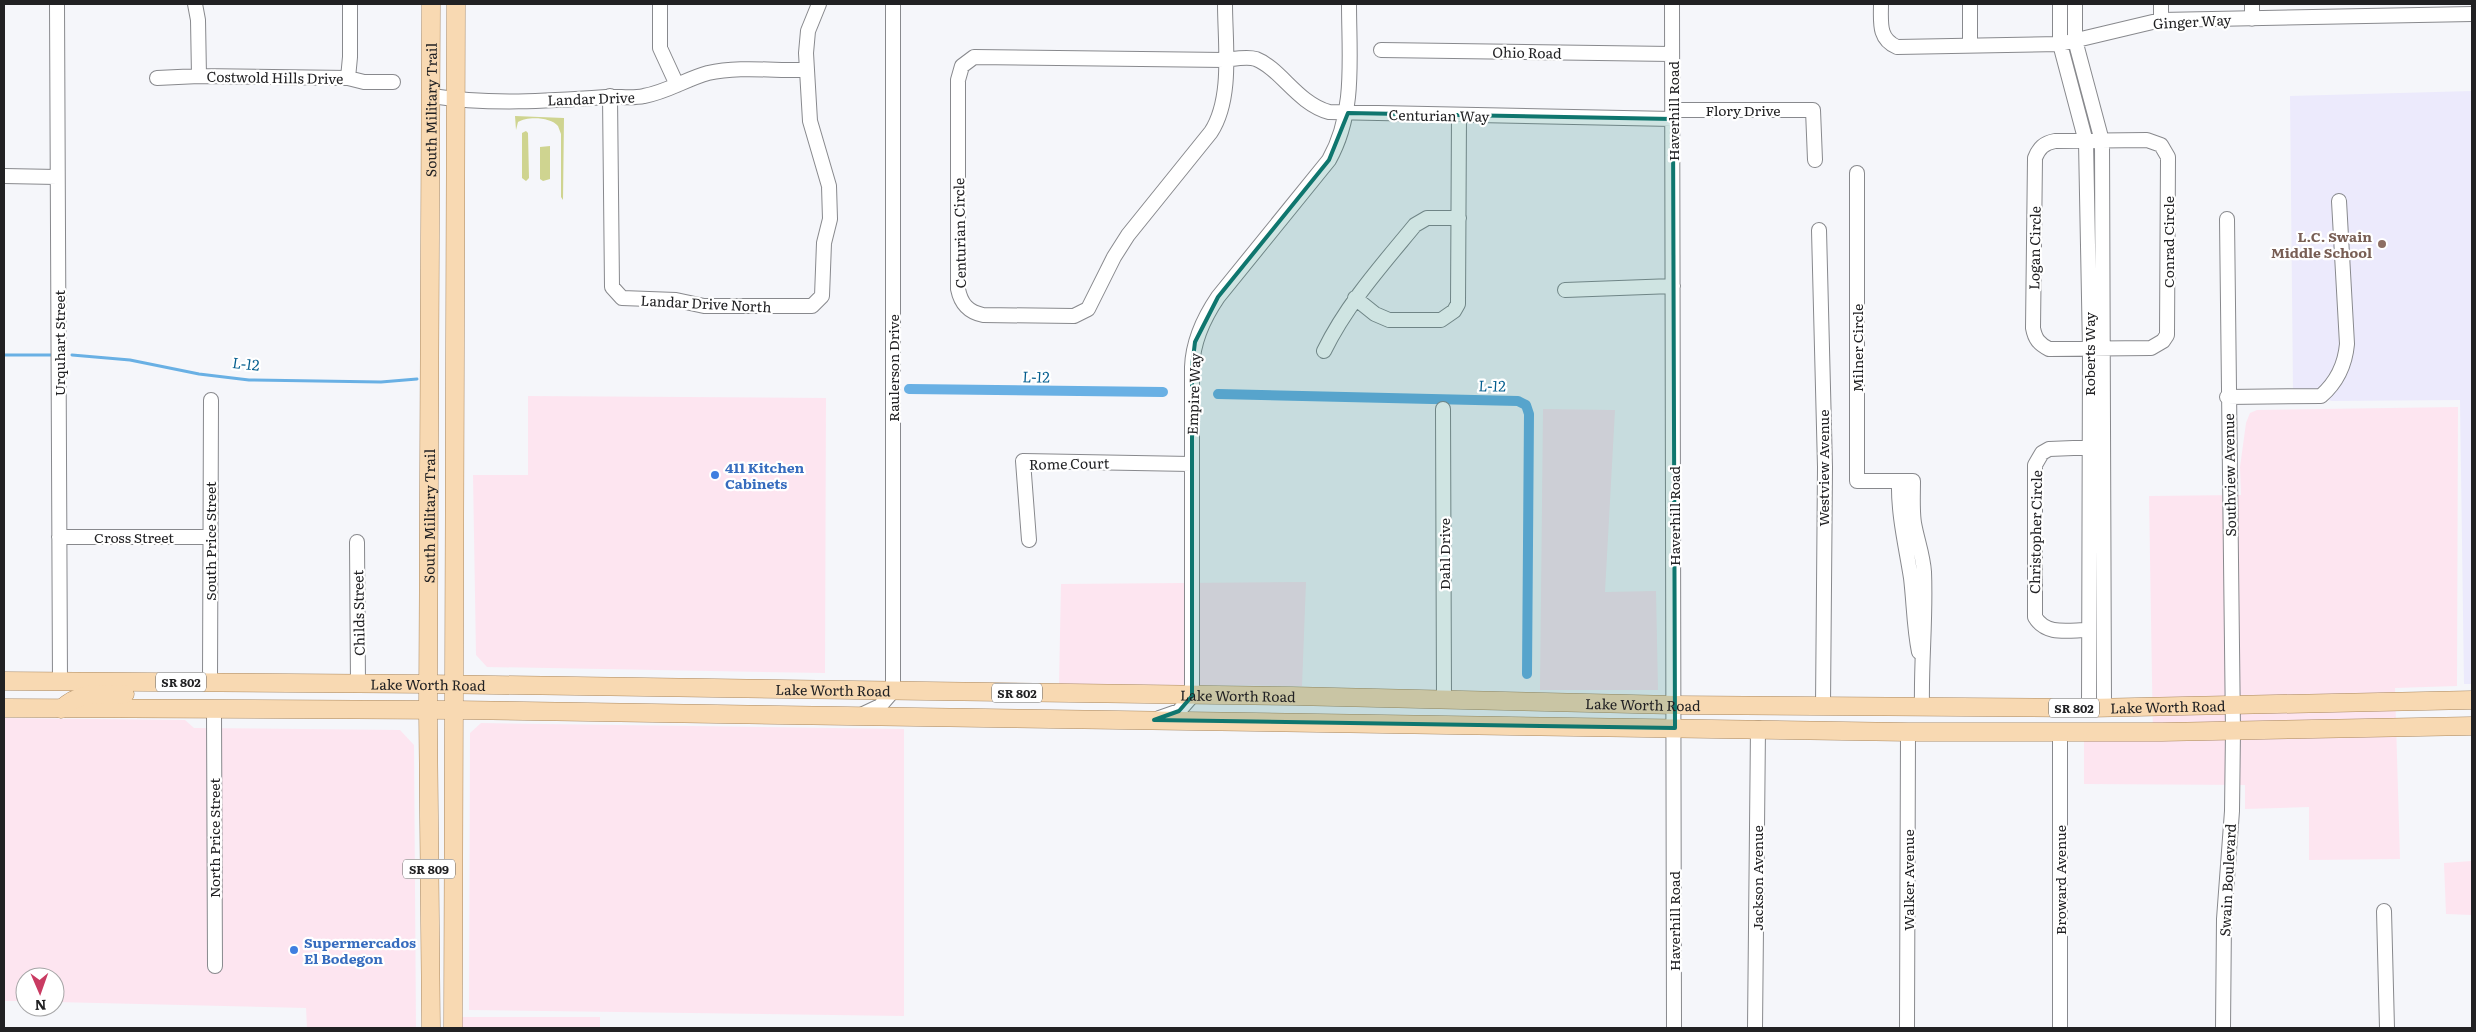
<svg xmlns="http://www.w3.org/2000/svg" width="2476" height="1032" font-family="Literata,serif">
  <rect width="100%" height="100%" fill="#f5f6fa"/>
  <path fill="#fde5f0" d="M528 396 826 398 825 673 487 667 476 655 473 475H528Z
    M2458 407 2457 686 2395 688 2400 859 2309 860V807L2245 809V785L2084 784V740H2153L2149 496 2241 495 2240 467 2246 423 2250 413 2257 410Z
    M1543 409 1615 410 1605 592 1656 591 1658 690H1540Z
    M1306 582 1302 686 1059 684 1061 584Z
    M4 718 185 720 194 728 400 730 414 745 416 1028H307L306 1008 55 1002V977H25V1001H4Z
    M481 723 904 729V1016L469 1010 470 733Z
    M2472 861V915L2446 914 2444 863Z
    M462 1017H600V1028H462Z"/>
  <path fill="#eceafc" d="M2472 91V684H2464L2460 400 2332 401 2293 391 2290 96Z"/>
  <path fill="#cfd490" d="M515 116 564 118 563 200 561 197V134L558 126C551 117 527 116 518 122L516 130Z
    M526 131 528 133 529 178 526 181 522 178V133Z
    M550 146V179L543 181 540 179V147Z"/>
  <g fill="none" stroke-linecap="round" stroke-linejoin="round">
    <path stroke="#69b0e4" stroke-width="3" d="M4 355H51
      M72 355 130 360 199 374 249 380 381 382 417 379"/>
    <path stroke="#69b0e4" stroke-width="10" d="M909 389 1163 392
      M1218 394 1518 401 1526 405 1529 414 1527 674"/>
    <g stroke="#88898d" stroke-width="16">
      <path id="minor" d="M57 4 60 682
        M195 4 198 20 199 76
        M660 4V48L677 85
        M1225 4C1225 43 1233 98 1211 132L1128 235 1114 257 1088 309 1074 316 983 315C968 312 961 304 958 289V80L962 66 974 57 1225 60C1234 59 1247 56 1256 59 1281 69 1297 103 1329 112L1673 119
        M1672 4 1674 1028
        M1881 4C1881 22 1878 39 1897 47L2060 44 2161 20 2472 14
        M1970 4V45
        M2060 4V44L2086 142 2090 349 2089 708
        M2075 4V40L2102 141 2104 707
        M2161 4V20
        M2252 19V4
        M1381 50 1672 54
        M157 78 199 76 348 78 364 82H393
        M348 78 350 57V4
        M432 96C488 105 549 101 606 97 619 96 631 99 644 96 667 92 686 79 708 73 739 66 776 71 807 70
        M610 96 612 287 622 298 676 300 704 306H812L822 296 824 243 830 219 829 186 810 121 806 53 808 31 819 4
        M1673 110H1813L1815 160
        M2147 140 2161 145 2168 157 2167 335 2163 341 2151 348 2049 349C2039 344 2035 339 2033 328L2035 158C2039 148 2044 143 2055 141Z
        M1857 173V481H1913C1913 495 1912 510 1914 523 1917 540 1923 555 1924 572 1926 617 1921 661 1922 706
        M4 176 57 177
        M1819 230 1825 467 1823 706
        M1565 290 1673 286
        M1355 298 1375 314 1389 320H1441L1454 311 1458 304 1459 115
        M1324 351C1347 304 1382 265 1415 225L1427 218H1459
        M2227 397 2321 396C2337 382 2345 366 2347 344L2339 201
        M1443 409 1444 700
        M1899 481C1898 514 1906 546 1911 578 1914 603 1914 627 1919 652
        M59 537H209
        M1029 540 1023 461 1191 464
        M357 542 358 684
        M2088 630C2069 630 2046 636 2035 617V465L2042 453 2049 449 2098 447
        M210 682 211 400
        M214 710 215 966
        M861 715 880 706 893 691V4
        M1159 718 1179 711 1192 696V367C1193 341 1203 319 1218 297L1329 160C1356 112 1349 57 1349 4
        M2384 911 2387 1028
        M1755 1028 1758 728
        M1907 1028 1908 732
        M2060 1028V733
        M2223 1028 2224 919 2232 811 2233 731 2227 219"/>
    </g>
    <g stroke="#aa885f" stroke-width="19">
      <g id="major">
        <path id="s1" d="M4 681 428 684 1292 696 1675 705 2089 708 2472 700"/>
        <path d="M4 708 456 710 1908 732H2162L2472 726"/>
        <path d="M61 709C82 690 99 695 125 694"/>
        <path id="s2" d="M431 1028 428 710 431 4"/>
        <path d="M453 1028 456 4"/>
      </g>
    </g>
    <use href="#minor" stroke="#fff" stroke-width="14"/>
    <use href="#major" stroke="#f8d9b2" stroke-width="18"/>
  </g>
  <path fill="#0f766e" fill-opacity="0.2" stroke="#0f766e" stroke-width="4" stroke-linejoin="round" d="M1348 113 1673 119 1675 728 1154 720 1179 711 1192 696V367L1195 342 1218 297 1329 160Z"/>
  <circle fill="#8d6e63" stroke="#fff" stroke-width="2" cx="2382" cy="244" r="5"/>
  <g fill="#3f7fe0" stroke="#fff" stroke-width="2">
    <circle cx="715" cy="475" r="5"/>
    <circle cx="294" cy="950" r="5"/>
  </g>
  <g text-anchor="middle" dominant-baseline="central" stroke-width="4.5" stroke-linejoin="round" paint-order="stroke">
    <g fill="#fff" stroke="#646465" stroke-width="1">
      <rect x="156" y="672.5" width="50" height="19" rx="4"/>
      <rect x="992" y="683.5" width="50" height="19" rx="4"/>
      <rect x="2049" y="698.5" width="50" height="19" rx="4"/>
      <rect x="403" y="859.5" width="52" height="19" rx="4"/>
    </g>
    <g font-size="12" font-weight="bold" fill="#212123">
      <text x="181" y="682">SR 802</text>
      <text x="1017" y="693">SR 802</text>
      <text x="2074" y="708">SR 802</text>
      <text x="429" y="869">SR 809</text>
    </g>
    <g font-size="14" fill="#212123" stroke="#fff">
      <text transform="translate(2192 21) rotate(-3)">Ginger Way</text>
      <text transform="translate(1527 52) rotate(1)">Ohio Road</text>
      <text transform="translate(275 77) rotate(1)">Costwold Hills Drive</text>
      <text transform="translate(591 98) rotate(-2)">Landar Drive</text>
      <text x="1743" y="110">Flory Drive</text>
      <text stroke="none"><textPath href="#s2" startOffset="918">South Military Trail</textPath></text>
      <text transform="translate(1673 111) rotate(-90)">Haverhill Road</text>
      <text transform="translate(1439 115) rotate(1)">Centurian Way</text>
      <text transform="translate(959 233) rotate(-91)">Centurian Circle</text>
      <text transform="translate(2168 242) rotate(-90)">Conrad Circle</text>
      <text transform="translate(2034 248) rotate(-89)">Logan Circle</text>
      <text transform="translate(706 303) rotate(3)">Landar Drive North</text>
      <text transform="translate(59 343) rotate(-90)">Urquhart Street</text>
      <text transform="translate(1857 348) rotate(-90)">Milner Circle</text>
      <text transform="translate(2089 354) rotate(-90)">Roberts Way</text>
      <text transform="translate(893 368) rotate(-90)">Raulerson Drive</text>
      <text transform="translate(1193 394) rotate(-88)">Empire Way</text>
      <text transform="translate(1069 463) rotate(-1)">Rome Court</text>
      <text transform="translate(1823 468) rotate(-90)">Westview Avenue</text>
      <text transform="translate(2229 475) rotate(-91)">Southview Avenue</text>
      <text stroke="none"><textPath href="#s2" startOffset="512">South Military Trail</textPath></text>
      <text transform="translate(1674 516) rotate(-90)">Haverhill Road</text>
      <text transform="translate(2035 532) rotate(-89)">Christopher Circle</text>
      <text x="134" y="537">Cross Street</text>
      <text transform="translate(210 541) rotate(-90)">South Price Street</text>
      <text transform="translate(1444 554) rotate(-90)">Dahl Drive</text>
      <text transform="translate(358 613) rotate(-91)">Childs Street</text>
      <text stroke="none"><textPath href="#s1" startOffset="424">Lake Worth Road</textPath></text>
      <text stroke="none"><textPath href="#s1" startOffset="829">Lake Worth Road</textPath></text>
      <text stroke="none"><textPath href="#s1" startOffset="1234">Lake Worth Road</textPath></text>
      <text stroke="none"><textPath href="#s1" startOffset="1639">Lake Worth Road</textPath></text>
      <text stroke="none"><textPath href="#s1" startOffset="2164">Lake Worth Road</textPath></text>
      <text transform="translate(214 838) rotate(-90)">North Price Street</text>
      <text transform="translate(1757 878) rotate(-90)">Jackson Avenue</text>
      <text transform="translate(1908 880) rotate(-90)">Walker Avenue</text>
      <text transform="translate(2060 880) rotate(-90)">Broward Avenue</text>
      <text transform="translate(2227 880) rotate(-87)">Swain Boulevard</text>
      <text transform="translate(1674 921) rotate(-90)">Haverhill Road</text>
    </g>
    <g font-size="14" font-weight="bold" fill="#785e54" stroke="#fff" text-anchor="end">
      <text x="2372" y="236">L.C. Swain<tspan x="2372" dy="16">Middle School</tspan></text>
    </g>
    <g font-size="14" font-weight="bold" fill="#366cbe" stroke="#fff" text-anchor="start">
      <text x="725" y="467">411 Kitchen<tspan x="725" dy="16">Cabinets</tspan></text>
      <text x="304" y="942">Supermercados<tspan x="304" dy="16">El Bodegon</tspan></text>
    </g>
    <g font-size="15" font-style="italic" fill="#035d8e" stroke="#fff">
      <text transform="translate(246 363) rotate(6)">L-12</text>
      <text transform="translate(1036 376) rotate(1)">L-12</text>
      <text transform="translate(1492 385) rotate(1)">L-12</text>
    </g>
  </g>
  <rect width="2476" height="1032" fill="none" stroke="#212123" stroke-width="10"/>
  <g transform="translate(40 992) rotate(178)"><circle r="24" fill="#ffffff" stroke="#a6a6a7"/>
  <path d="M0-4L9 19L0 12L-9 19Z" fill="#c93b62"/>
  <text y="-8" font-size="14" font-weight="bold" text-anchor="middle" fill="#212123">N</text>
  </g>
</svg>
